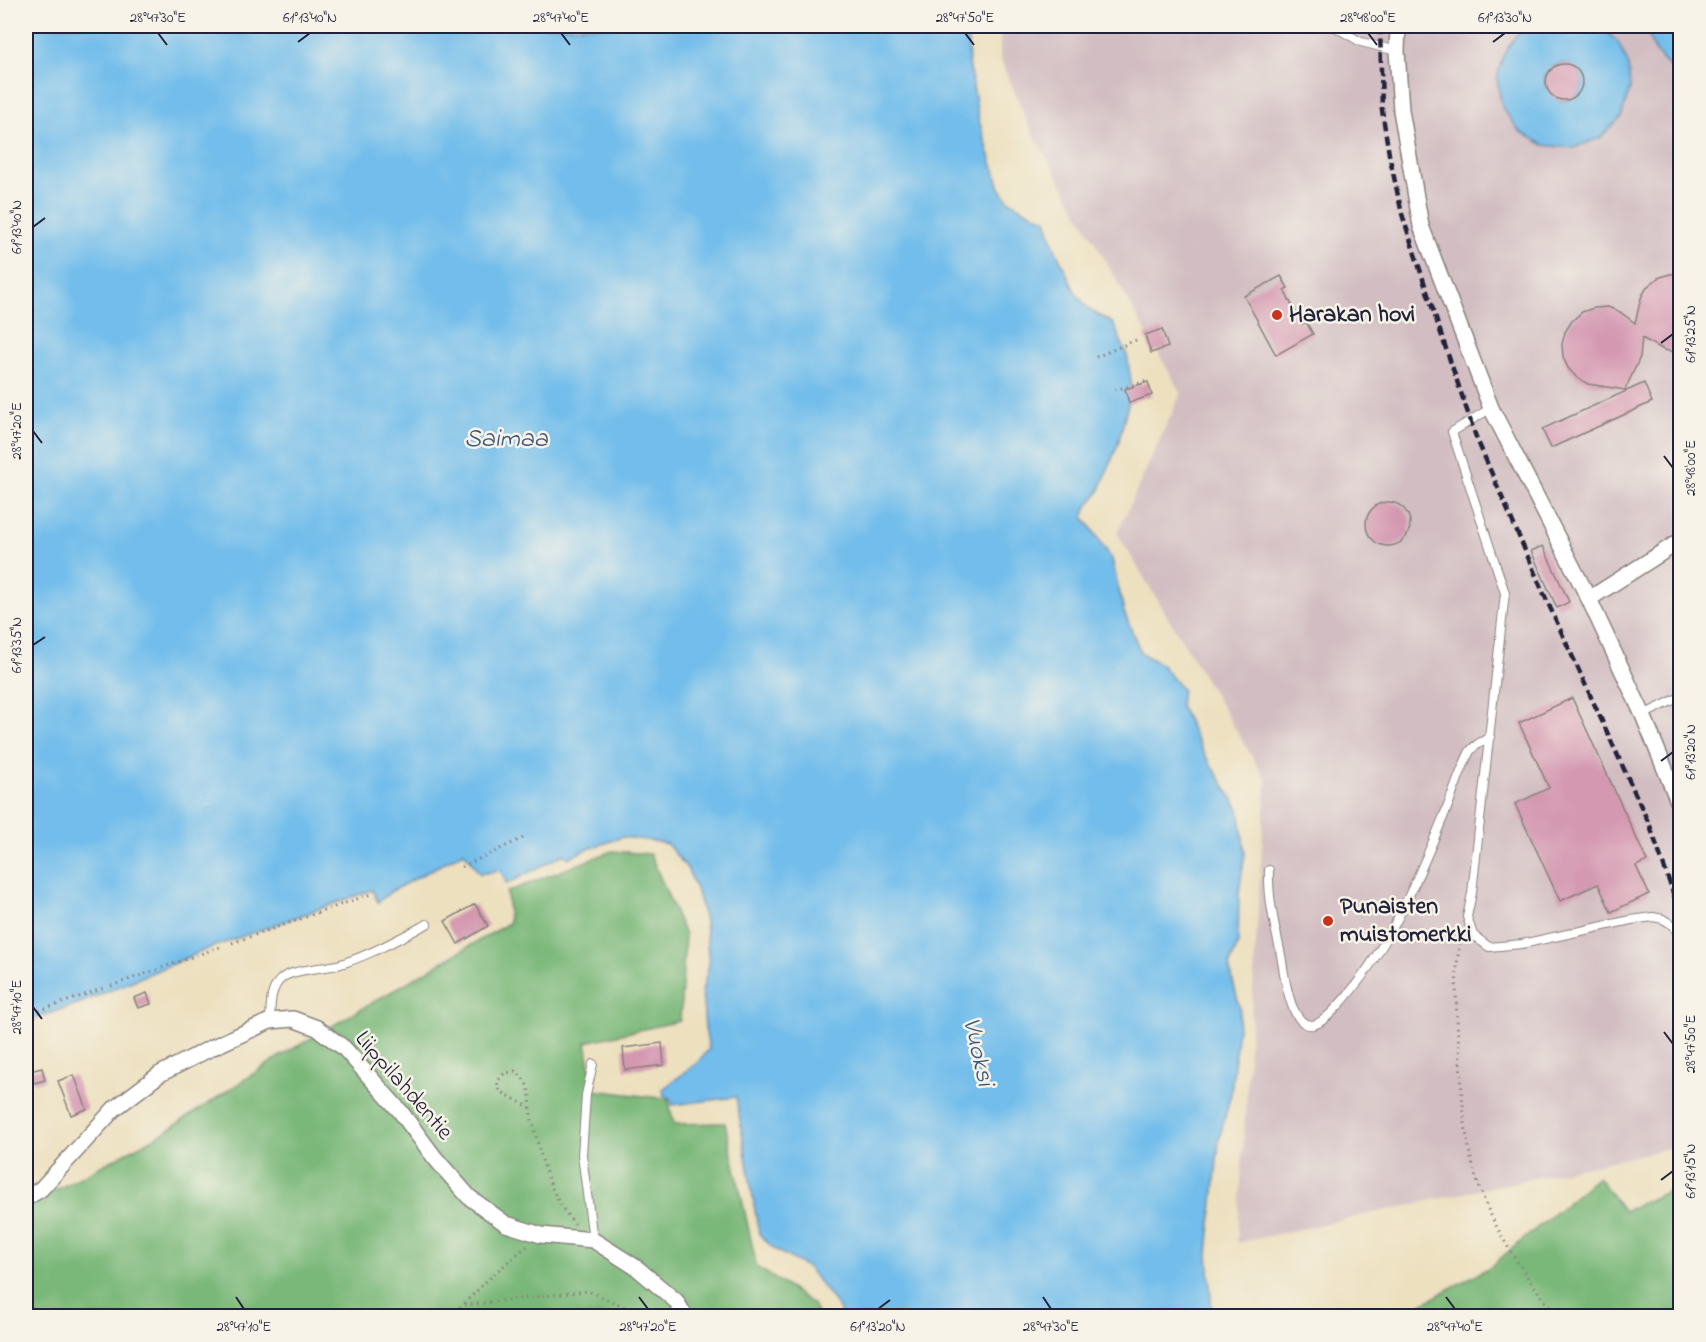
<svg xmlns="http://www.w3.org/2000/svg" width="1706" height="1342" font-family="'Indie Flower',sans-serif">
  <rect width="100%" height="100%" fill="#f7f3e8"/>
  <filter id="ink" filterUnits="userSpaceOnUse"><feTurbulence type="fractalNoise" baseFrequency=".0167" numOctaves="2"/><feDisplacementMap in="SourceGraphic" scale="12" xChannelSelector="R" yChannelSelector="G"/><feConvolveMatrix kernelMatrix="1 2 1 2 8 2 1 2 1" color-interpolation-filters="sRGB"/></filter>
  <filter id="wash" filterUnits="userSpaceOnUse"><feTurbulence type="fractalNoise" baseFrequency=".008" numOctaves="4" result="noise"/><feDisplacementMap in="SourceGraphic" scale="24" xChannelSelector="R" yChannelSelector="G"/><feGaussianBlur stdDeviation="1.35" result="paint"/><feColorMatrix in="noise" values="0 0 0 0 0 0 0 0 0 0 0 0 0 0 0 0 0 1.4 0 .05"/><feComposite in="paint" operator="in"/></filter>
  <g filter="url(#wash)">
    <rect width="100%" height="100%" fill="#ede0bf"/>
    <path fill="#d2bec2" d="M1000 26H1680V1146L1237 1243 1266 780 1117 533 1181 393 1031 130 1000 58Z"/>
    <path fill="#7ab879" stroke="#4e6d5a" stroke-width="1.5" d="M612 851 650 854 685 935 680 1021 586 1042 594 1090 668 1099 674 1124 725 1123 757 1267 813 1304 818 1316H26V1206L165 1132 279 1057 509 923 507 892Z
      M1598 1177 1624 1211 1680 1186V1316H1400L1490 1267Z"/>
    <path fill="#72bdeb" stroke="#4a7093" stroke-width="1.5" fill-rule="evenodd" d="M26 26H967L969 63 979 121 1000 188 1009 201 1031 213 1046 219 1054 246 1074 290 1088 309 1113 323 1127 355 1131 381 1128 404 1118 444 1099 492 1086 508 1084 517 1112 559 1124 612 1141 653 1161 664 1182 689 1180 705 1203 752 1239 809 1245 853 1239 892 1238 944 1229 966 1240 1009 1231 1093 1219 1140 1208 1253 1212 1316H841L840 1309 808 1268 774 1249 759 1234 736 1097 672 1105 670 1098 664 1096 663 1089 697 1063 709 1049 705 1028 702 991 709 965 705 921 696 889 687 868 667 844 659 842 623 837 585 850 568 858 565 854 507 884 500 870 480 874 464 852 392 891 378 902 372 890 210 948 80 1003 34 1019 26 1028Z
      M1530 26H1600L1618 42 1628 64 1630 89 1621 117 1600 138 1573 148 1544 145 1519 131 1502 107 1497 78 1503 56 1515 37ZM1562 63C1575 65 1587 75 1580 90 1564 121 1521 75 1562 63Z
      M1646 26H1680V73C1661 64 1650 45 1646 26Z"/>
    <g id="blocks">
      <path fill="#d498b1" d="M1546 82a18 18 0 1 1 36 0a18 18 0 1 1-36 0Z
        M1670 274H1680V353L1664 350 1642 338 1640 357 1625 390 1588 384 1577 378 1568 368 1563 357 1562 344 1565 332 1572 321 1582 312 1594 308 1608 307 1620 312 1635 323 1641 298 1647 287 1658 278Z
        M1281 276 1288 288 1284 290 1302 324 1306 322 1313 334 1276 355 1244 296Z
        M1162 329 1168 347 1151 353 1145 335Z
        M1148 382 1152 395 1129 403 1125 389Z
        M1644 383 1652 402 1551 448 1542 429Z
        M1366 524a22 22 0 1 1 44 0a22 22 0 1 1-44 0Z
        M1543 546 1569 602 1557 608 1531 551Z
        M1572 698 1647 861 1636 866 1649 894 1611 912 1598 884 1560 901 1515 804 1549 788 1519 723Z
        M475 904 488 926 458 944 445 921Z
        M147 993 151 1004 138 1008 134 998Z
        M662 1043 664 1065 625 1070 623 1048Z
        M42 1068 45 1080 34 1083 30 1071Z
        M74 1075 87 1109 71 1115 58 1081Z"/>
    </g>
  </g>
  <g filter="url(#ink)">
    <use href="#blocks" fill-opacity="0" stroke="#88817d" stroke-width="1.5"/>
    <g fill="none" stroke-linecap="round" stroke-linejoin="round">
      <g stroke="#88817d" stroke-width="10">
        <path id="service" d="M1333 26 1361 42 1397 51
          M1491 408 1452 432 1505 593 1472 893 1467 917 1473 935 1489 947 1522 944 1631 920 1653 917 1663 919 1674 926 1680 938
          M1643 715 1680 697
          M1269 870C1268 899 1275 927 1281 955 1284 973 1286 991 1293 1008 1306 1037 1321 1024 1337 1007 1389 951 1418 878 1447 808 1454 791 1460 771 1469 753 1472 746 1483 741 1490 737
          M270 1021C271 1007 269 989 282 978 294 968 329 969 344 963 374 953 400 938 427 924
          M593 1240 582 1155 586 1095 593 1064"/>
      </g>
      <g stroke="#88817d" stroke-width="18">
        <path id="minor" d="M1398 26 1397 51 1401 110 1421 226 1491 408 1589 599
          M1680 541 1589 599 1643 715 1680 806
          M26 1198 41 1189 114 1109 160 1074 211 1048 270 1021 293 1019 317 1028 344 1048 400 1111 435 1158 469 1197 506 1224 541 1235 593 1240 637 1268 676 1301 685 1316"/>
      </g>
      <path stroke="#88817d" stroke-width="3" stroke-dasharray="1.5 4.5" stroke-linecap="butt" d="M1096 357 1136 340
        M1115 390 1147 381
        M462 867 523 838
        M1461 937C1454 968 1456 1015 1459 1047 1462 1089 1463 1133 1475 1174 1491 1228 1523 1272 1556 1316
        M232 943 371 894
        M111 986 220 947
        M39 1011 104 988
        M531 1108 500 1091 497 1082 504 1074 515 1071C532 1084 530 1097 531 1116 541 1154 547 1194 575 1224
        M465 1305 588 1291 645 1316
        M451 1316 495 1273 527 1246"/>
      <use href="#service" stroke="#fff" stroke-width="8"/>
      <use href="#minor" stroke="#fff" stroke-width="15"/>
      <path stroke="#22223b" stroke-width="4.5" stroke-dasharray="9 4.5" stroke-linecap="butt" d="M1380 26 1382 110 1389 154 1402 214 1436 319 1476 437 1543 592 1650 826 1680 913"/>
    </g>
  </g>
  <path fill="none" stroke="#22223b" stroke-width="2" d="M158 33 167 45M561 33 570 45M965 33 974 45M1368 33 1377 45M298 42 310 33M1493 42 1505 33M33 227 45 218M1661 343 1673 334M33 431 42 443M1664 456 1673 468M33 645 45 637M1661 761 1673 752M33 1007 42 1019M1664 1032 1673 1044M1661 1180 1673 1171M236 1297 244 1309M639 1297 648 1309M1043 1297 1051 1309M1446 1297 1455 1309M878 1309 890 1300"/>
  <g fill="#c8321e" stroke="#f7f3e8" stroke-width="2">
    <circle cx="1277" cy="315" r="6"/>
    <circle cx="1328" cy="921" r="6"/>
  </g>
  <g text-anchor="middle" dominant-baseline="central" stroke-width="5" stroke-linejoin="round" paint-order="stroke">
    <g font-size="24" font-weight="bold" fill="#22223b" stroke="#f7f3e8" text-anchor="start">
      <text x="1289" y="315">Harakan hovi</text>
      <text x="1340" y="907">Punaisten<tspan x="1340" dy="28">muistomerkki</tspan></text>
    </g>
    <g font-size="24" fill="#22223b" stroke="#f7f3e8">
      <text transform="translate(403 1086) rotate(49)">Liippilahdentie</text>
    </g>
    <g font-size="26" font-style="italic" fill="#3e5879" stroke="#f7f3e8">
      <text x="506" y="440">Saimaa</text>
      <text transform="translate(977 1052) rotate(77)">Vuoksi</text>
    </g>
  </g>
  <rect width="1706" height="1342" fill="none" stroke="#f7f3e8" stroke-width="66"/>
  <rect x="33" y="33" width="1640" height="1276" fill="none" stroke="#22223b" stroke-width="2"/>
  <g font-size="15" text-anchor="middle" fill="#22223b">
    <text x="158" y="22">28°47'30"E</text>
    <text x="310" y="22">61°13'40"N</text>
    <text x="561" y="22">28°47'40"E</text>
    <text x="965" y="22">28°47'50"E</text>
    <text x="1368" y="22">28°48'00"E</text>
    <text x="1505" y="22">61°13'30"N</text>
    <text transform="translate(16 227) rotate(-90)" y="5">61°13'40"N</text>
    <text transform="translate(1690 334) rotate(-90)" y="5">61°13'25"N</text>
    <text transform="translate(16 431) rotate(-90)" y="5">28°47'20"E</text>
    <text transform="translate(1690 468) rotate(-90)" y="5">28°48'00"E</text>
    <text transform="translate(16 645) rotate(-90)" y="5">61°13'35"N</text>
    <text transform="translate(1690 752) rotate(-90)" y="5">61°13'20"N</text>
    <text transform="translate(16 1007) rotate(-90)" y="5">28°47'10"E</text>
    <text transform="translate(1690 1044) rotate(-90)" y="5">28°47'50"E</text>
    <text transform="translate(1690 1171) rotate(-90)" y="5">61°13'15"N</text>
    <text x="244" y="1331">28°47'10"E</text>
    <text x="648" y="1331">28°47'20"E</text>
    <text x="878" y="1331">61°13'20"N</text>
    <text x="1051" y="1331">28°47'30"E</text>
    <text x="1455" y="1331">28°47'40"E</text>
  </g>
</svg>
